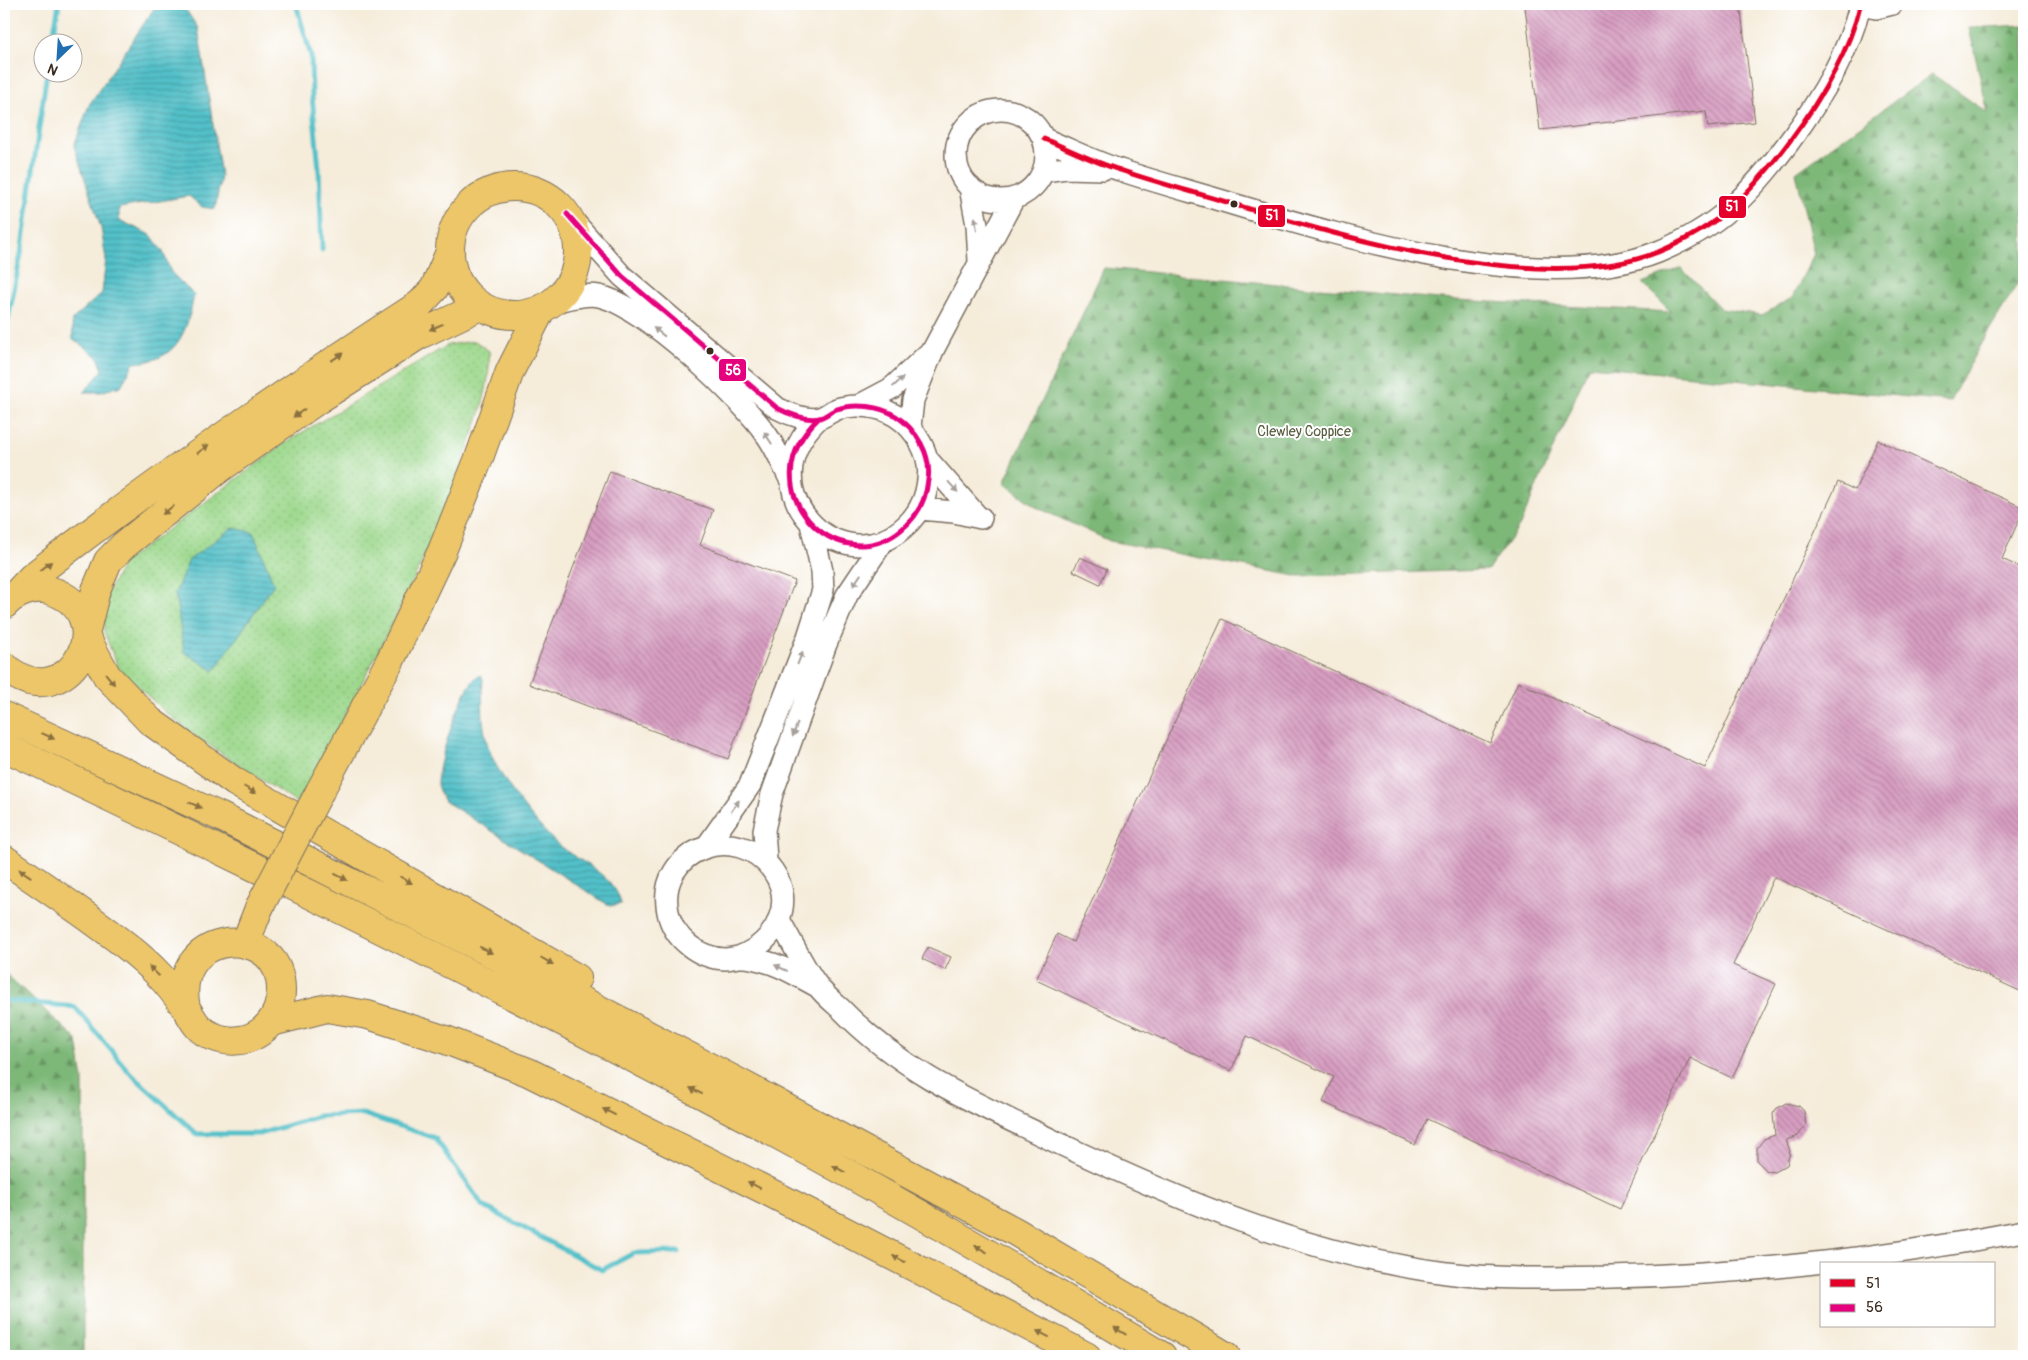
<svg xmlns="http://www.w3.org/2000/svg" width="2028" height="1360" font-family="Pangolin,sans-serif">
  <defs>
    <pattern id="grass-dots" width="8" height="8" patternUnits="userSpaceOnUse" patternTransform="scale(1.25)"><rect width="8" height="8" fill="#9cd88c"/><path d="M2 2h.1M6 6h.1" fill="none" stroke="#87ba78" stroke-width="1.8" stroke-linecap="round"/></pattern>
    <pattern id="forest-firs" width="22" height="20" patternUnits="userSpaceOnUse" patternTransform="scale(1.25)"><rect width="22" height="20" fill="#7db878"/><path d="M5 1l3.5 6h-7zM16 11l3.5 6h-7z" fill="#689662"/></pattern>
    <pattern id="water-rules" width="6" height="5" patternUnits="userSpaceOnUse" patternTransform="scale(1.25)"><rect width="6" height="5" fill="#52c0c9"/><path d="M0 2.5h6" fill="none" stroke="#459ca3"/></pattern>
    <pattern id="building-back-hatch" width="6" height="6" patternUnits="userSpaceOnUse" patternTransform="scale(1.25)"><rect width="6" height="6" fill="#d89ec2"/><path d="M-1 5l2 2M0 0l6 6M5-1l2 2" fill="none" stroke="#b0819d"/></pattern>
  </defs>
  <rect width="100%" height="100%" fill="#fff"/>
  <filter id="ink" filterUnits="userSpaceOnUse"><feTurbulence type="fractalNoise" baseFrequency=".02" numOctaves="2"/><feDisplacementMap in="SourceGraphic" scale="10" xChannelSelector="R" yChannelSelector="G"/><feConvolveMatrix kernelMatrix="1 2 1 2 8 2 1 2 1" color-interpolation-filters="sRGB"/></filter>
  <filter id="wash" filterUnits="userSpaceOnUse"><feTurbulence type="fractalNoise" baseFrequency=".0096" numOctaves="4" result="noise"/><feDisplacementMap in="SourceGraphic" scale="20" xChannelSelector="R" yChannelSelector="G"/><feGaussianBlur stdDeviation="1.12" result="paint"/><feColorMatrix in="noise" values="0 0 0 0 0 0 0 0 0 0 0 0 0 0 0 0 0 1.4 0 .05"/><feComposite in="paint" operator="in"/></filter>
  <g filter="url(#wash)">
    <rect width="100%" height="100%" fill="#f5ecda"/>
    <path fill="url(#grass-dots)" stroke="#6c8155" d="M475 341 489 351C491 389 477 422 464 458 421 578 358 691 297 803L198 738 165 712 118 667 104 632 105 597 124 562 288 441 448 345Z"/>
    <path fill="url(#forest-firs)" stroke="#5c714b" d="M2024 25V273L1979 347 1950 401 1589 366 1520 525 1488 570 1296 576 1110 541 1036 507 1004 483 1104 268 1439 299 1671 312 1642 283 1681 268 1721 309 1762 315 1792 298 1814 254 1796 172 1932 74 1988 113 1969 28Z
      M4 972 77 1040 83 1080V1356H4Z"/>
    <path fill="url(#water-rules)" stroke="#467574" d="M157 4H182L198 28 221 176 215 209 202 207 189 196 119 208V220L151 235 163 252 171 272 194 295C187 333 177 361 134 363L121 386 100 392H84L103 370 98 357 73 339 72 320 102 293 106 259 101 228 74 146 89 105Z
      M232 528 253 532 274 584 214 671 184 652 175 593 189 560Z
      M480 675 483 678C482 703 481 731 491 754 502 782 539 829 562 848 584 864 615 876 621 904L610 906 443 800C441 795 437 788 437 782 438 763 463 681 480 675Z"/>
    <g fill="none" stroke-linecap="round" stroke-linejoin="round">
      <path stroke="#52c0c9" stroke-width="5" d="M296 4 311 56 312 96 319 169 322 250
        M52 42 59 4
        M4 340 21 254 47 72
        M4 1000 75 1007 130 1073 197 1134H259L319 1116 363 1114 435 1138 483 1206 602 1270 634 1253 679 1252"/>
    </g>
    <g id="blocks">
      <path fill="url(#building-back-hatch)" d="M1553 4H1740L1755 122 1708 127 1706 111 1540 130 1525 7Z
        M1878 440 2024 508 2002 559 2024 569V993L1774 877 1733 965 1776 984 1732 1078 1690 1058 1620 1209 1427 1119 1415 1145 1323 1102 1334 1077 1247 1036 1231 1071 1036 980 1057 934 1073 942 1222 619 1490 743 1518 682 1705 768 1838 482 1855 490Z
        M610 471 713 510 700 545 795 581 728 759 529 684Z
        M1080 557 1107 569 1100 584 1073 571Z
        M928 947 951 957 945 970 922 959Z
        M1786 1103 1799 1106 1804 1111 1806 1125 1798 1136 1786 1140 1790 1151 1787 1165 1774 1172 1767 1171 1757 1161V1148L1764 1139 1775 1135 1773 1114 1776 1109Z"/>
    </g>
  </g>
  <g filter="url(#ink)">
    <use href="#blocks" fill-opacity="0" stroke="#7c6e60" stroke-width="1"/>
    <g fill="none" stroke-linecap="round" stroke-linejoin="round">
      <g stroke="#7c6e60" stroke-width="24">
        <path id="street" d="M1857 4 1876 8 1892 4
          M956 155a45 45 0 1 1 90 0a45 45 0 1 1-90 0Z
          M1044 139C1069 149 1094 162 1120 170 1158 183 1197 193 1236 205 1349 239 1545 297 1658 252 1719 227 1750 194 1789 142 1819 102 1848 55 1860 6
          M1044 171 1066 168 1103 169
          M970 187 977 225 979 261
          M567 214 622 276 777 408C788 414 807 421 820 418 826 416 831 411 837 409 855 403 880 406 896 416 916 429 932 455 928 480 926 500 918 516 902 529 838 583 744 488 819 418
          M554 302C567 299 585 293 599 296 643 305 742 398 768 437 777 450 783 466 791 481
          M858 406 892 388 928 354
          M910 427 913 400 933 350 1014 198
          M927 459 977 516
          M920 509 954 512 981 518
          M707 846 750 785 808 637 823 590 822 571 811 524
          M766 860 764 830 772 794 826 644 847 595 884 540
          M779 920C792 941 802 965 817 985 823 994 833 1002 841 1009 903 1073 975 1103 1054 1141 1178 1200 1310 1256 1447 1273 1501 1280 1557 1278 1611 1277 1750 1274 1888 1257 2024 1231
          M741 956C775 942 796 904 773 871 737 819 655 850 668 912 673 938 698 958 725 959 730 959 735 957 740 957 750 956 764 961 773 964 788 969 803 979 817 986"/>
      </g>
      <g stroke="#7c6e60" stroke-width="30">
        <path id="primary" d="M450 251a64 64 0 1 1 128 0a64 64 0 1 1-128 0Z
          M15 595 32 577C157 480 287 390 420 304L434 289 449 254
          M86 630 96 590 108 561 123 546 219 469 319 399 419 335 480 306
          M320 791 390 661 442 551 479 458 510 371 541 310
          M245 944 259 908"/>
      </g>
      <g stroke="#7c6e60" stroke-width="30">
        <path id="highway" d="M4 605C15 593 33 586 49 590 126 613 67 723 4 666
          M86 637 107 676 150 721 235 782 577 978
          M4 716 219 816 485 950 734 1080 1016 1232 1226 1356
          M4 747C246 861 486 979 722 1105 872 1184 1017 1270 1162 1356
          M4 859C31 877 58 896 85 915 111 934 137 952 159 975 168 984 177 996 185 1007 192 1016 195 1027 206 1033 246 1056 288 1024 280 979 269 922 170 932 186 1008
          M272 1022 327 1008 368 1015 446 1040 528 1072 767 1191 1086 1356"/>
      </g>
      <use href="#street" stroke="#fff" stroke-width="21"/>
      <use href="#primary" stroke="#ecc669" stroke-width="28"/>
      <use href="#highway" stroke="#ecc669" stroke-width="28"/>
      <g stroke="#7c6e60" stroke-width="30" stroke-linecap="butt">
        <path id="primary-bridge" d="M259 908 320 791"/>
      </g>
      <use href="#primary-bridge" stroke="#ecc669" stroke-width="28"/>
      <g stroke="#fff" stroke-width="9">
        <path id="bus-1" d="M1044 139C1069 149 1094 162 1120 170 1158 183 1197 193 1236 205 1349 239 1545 297 1658 252 1719 227 1750 194 1789 142 1819 102 1848 55 1860 6"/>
      </g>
      <g stroke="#fff" stroke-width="9">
        <path id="bus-2" d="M567 214 622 276 777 408C788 414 807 421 820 418 826 416 831 411 837 409 855 403 880 406 896 416 916 429 932 455 928 480 926 500 918 516 902 529 838 583 744 488 819 418"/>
      </g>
      <use href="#bus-1" stroke="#e4002b" stroke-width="5"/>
      <use href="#bus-2" stroke="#e5007d" stroke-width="5"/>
    </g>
    <defs><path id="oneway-solid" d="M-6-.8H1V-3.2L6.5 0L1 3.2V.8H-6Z" transform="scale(1.25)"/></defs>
    <g fill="#a79f9a">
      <use href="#oneway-solid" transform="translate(976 224) rotate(-98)"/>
      <use href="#oneway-solid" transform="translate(659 332) rotate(-142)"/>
      <use href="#oneway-solid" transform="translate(898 382) rotate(-43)"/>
      <use href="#oneway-solid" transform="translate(768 438) rotate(-123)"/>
      <use href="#oneway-solid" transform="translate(953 487) rotate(48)"/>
      <use href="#oneway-solid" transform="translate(857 580) rotate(124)"/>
      <use href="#oneway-solid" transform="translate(800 658) rotate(-69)"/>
      <use href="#oneway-solid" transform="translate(795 730) rotate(110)"/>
      <use href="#oneway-solid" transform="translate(735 806) rotate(-55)"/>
      <use href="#oneway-solid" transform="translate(781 968) rotate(-155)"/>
    </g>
    <g fill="#8b7040">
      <use href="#oneway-solid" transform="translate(436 327) rotate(156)"/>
      <use href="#oneway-solid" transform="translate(337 357) rotate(-33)"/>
      <use href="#oneway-solid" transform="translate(299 413) rotate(145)"/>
      <use href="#oneway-solid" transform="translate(203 449) rotate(-37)"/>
      <use href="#oneway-solid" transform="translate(168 510) rotate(141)"/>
      <use href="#oneway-solid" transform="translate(46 566) rotate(-38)"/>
      <use href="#oneway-solid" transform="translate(110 679) rotate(51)"/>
      <use href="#oneway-solid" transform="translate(48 736) rotate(25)"/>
      <use href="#oneway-solid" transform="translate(250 790) rotate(30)"/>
      <use href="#oneway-solid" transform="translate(195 805) rotate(25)"/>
      <use href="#oneway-solid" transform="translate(25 873) rotate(-147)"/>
      <use href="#oneway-solid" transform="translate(341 877) rotate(27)"/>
      <use href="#oneway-solid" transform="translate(406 880) rotate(30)"/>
      <use href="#oneway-solid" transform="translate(486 950) rotate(27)"/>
      <use href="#oneway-solid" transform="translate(547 961) rotate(30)"/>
      <use href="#oneway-solid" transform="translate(154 971) rotate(-136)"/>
      <use href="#oneway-solid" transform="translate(696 1091) rotate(-153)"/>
      <use href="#oneway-solid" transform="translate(609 1112) rotate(-153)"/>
      <use href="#oneway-solid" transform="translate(839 1169) rotate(-151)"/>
      <use href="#oneway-solid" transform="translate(754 1185) rotate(-153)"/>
      <use href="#oneway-solid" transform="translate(981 1249) rotate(-151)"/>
      <use href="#oneway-solid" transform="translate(899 1259) rotate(-153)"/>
      <use href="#oneway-solid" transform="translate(1120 1331) rotate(-149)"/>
      <use href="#oneway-solid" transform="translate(1043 1334) rotate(-153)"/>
    </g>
  </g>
  <g fill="#3b2a1e" stroke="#fff" stroke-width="2">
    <circle cx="1234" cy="204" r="4.5"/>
    <circle cx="710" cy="351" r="4.5"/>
  </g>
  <g text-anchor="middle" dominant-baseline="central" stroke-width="4" stroke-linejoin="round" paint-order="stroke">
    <g font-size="14" fill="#585e3f" stroke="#fff">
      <text x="1304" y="431">Clewley Coppice</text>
    </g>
  </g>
  <g stroke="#fff" stroke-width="2">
    <rect x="1718" y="195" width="29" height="24" rx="5" fill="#e4002b"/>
    <rect x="1257" y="204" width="29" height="24" rx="5" fill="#e4002b"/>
    <rect x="718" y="358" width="29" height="24" rx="5" fill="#e5007d"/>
  </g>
  <g font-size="14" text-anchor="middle" font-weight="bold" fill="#fff">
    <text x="1732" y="211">51</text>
    <text x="1272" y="220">51</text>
    <text x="733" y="375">56</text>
  </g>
  <rect width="2028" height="1360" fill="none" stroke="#fff" stroke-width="20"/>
  <rect x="1820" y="1262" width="175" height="65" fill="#ffffff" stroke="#b1aaa5"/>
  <rect x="1830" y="1279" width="25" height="8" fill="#e4002b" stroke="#b1aaa5"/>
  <text x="1866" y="1288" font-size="15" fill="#3b2a1e">51</text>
  <rect x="1830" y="1304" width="25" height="8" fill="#e5007d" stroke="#b1aaa5"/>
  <text x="1866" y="1312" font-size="15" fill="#3b2a1e">56</text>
  <g transform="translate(58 58) rotate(205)"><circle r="24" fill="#ffffff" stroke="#b1aaa5"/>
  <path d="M0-4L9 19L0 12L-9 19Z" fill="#1f6fb2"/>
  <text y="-8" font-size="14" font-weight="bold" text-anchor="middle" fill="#3b2a1e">N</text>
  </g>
</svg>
